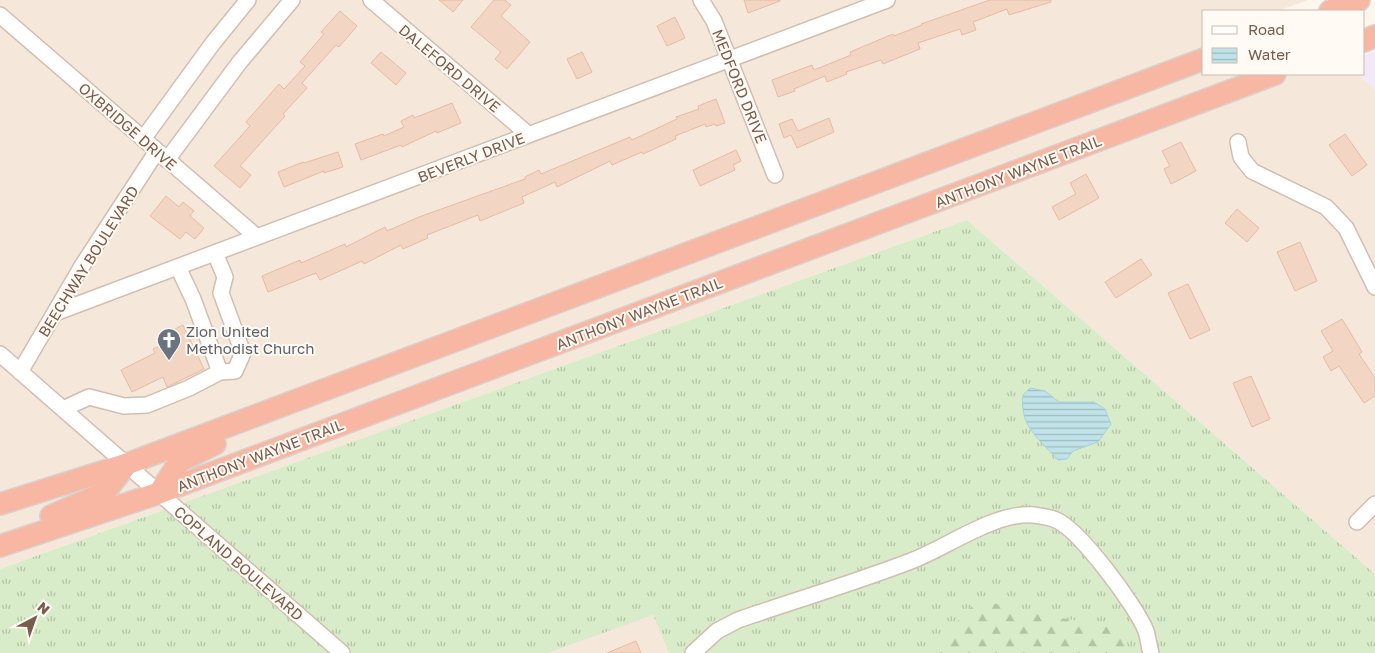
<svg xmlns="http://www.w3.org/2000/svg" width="1375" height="653" font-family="'Golos Text',sans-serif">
  <defs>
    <pattern id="grass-tufts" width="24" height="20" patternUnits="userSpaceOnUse" patternTransform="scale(1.25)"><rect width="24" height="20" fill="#d8ecc9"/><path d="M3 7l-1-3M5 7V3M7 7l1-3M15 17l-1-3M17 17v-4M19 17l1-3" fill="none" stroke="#b4c2a5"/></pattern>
    <pattern id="forest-firs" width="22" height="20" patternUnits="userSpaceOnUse" patternTransform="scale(1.25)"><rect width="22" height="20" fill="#d8ecc9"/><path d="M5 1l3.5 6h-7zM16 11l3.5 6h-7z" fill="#b4c2a5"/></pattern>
    <pattern id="water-rules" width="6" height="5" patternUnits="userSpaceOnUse" patternTransform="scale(1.25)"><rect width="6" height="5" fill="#bfe3e8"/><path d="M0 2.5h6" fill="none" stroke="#a0bbbe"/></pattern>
  </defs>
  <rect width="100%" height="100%" fill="#fdf6ec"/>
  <path fill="#f5e8da" d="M0 0H1308L1283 9 1284 11H1204V74H1358L1375 89V574L967 220 0 569Z
    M653 614 669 653H548Z"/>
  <path fill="#f3e8fa" d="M1375 51V89L1358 74H1364V55Z"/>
  <path fill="url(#grass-tufts)" d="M967 220 1375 574V653H669L653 615 548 653H0V569Z"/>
  <path fill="url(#forest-firs)" d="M978 600 1053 617 1124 627 1126 653H927Z"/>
  <path fill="url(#water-rules)" stroke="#a5d3da" d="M1030 388 1045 391 1059 402H1094L1105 409 1111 424 1098 442 1073 451 1067 459 1058 460C1039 439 1019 426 1023 395Z"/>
  <path fill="#f3d5c3" stroke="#e6bba3" d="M439 0H463L453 12Z
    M494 0H505L511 5 501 16 530 42 507 69 495 59 501 52 471 27Z
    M744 0H780V1L748 13Z
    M990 0H1051V2L1009 15 1007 9 973 22 976 30 962 35 960 29 918 43 920 49 883 64 881 60 846 72 847 74 827 82 825 76 794 89 795 91 778 97 772 80 812 65 814 70 851 55 850 52 893 34 894 36 922 25 921 24Z
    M340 11 357 26 339 47 336 45 302 83 307 88 283 114 285 116 240 166 251 175 240 188 214 166 250 126 246 122 279 84 284 89 305 66 300 62 324 34 321 32Z
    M675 17 685 38 667 46 657 26Z
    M381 52 406 73 396 85 371 63Z
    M582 52 592 72 577 79 567 59Z
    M716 99 725 123 716 126 715 124 706 127 705 124 675 136 676 139 643 154 642 152 612 165 610 161 557 187 555 182 522 197 524 203 480 221 478 215 427 235 428 238 403 249 401 245 364 264 362 261 320 280 316 273 268 292 262 276 300 260 301 263 345 244 346 247 385 227 387 231 419 217 525 179V177L539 170 541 174 630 137 632 140 677 119 676 117 699 109 698 106Z
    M452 103 461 123 437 133 436 131 402 147 401 145 361 160 355 144 383 134 384 136 404 127 401 121 413 115 414 118Z
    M829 118 834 132 797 148 791 135 784 138 779 124 792 119 798 131Z
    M1345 134 1367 165 1352 176 1329 145Z
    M1181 142 1196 171 1171 184 1164 169 1170 166 1162 151Z
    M736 150 741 161 733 165 735 170 700 186 693 170Z
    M338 152 343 167 324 173V171L284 187 278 172 303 162 304 163Z
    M1086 174 1099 198 1059 220 1052 207 1076 194 1070 183Z
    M166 196 179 207 183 202 194 211 190 216 204 228 195 239 186 232 180 239 150 216Z
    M1237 209 1259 228 1247 242 1225 223Z
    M1300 242 1317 281 1295 291 1277 252Z
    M1141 259 1152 275 1116 298 1105 282Z
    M1188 284 1210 330 1190 339 1168 293Z
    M1342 319 1362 352 1359 354 1375 378V396L1364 403 1339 366 1331 371 1323 357 1333 351 1321 331Z
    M183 325 204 369 167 387 163 377 132 392 121 370 155 353 153 349 165 343 161 336Z
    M1251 376 1270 419 1252 427 1233 383Z
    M636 641 641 653H607Z"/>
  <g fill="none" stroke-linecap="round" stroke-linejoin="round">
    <g stroke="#d1beb0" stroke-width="18">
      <path id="minor" d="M371 0 529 135
        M701 0 714 21 775 175
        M0 15 257 237
        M143 139 213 43 248 0
        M1238 142 1241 157 1252 171 1326 207 1346 228 1375 287
        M167 160 239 63 292 0
        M178 267 193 299 220 372 235 371 243 353 221 293 225 277 215 253
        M55 313 887 0
        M0 354 342 653
        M20 372 82 266 157 151
        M63 409 89 397 124 406 147 405 189 388 220 372
        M1357 522 1375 504
        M693 653 717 631 738 620C796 600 854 583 911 561 946 548 996 511 1034 515 1041 516 1050 517 1056 520 1080 530 1136 606 1146 631 1148 638 1149 646 1151 653"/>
    </g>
    <g stroke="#dad1cd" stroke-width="24">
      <path id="highway" d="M1330 11 1359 0
        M1364 41 1375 36
        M159 493 180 461 215 444
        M0 504 127 464 1204 59
        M51 516 105 492 127 464
        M0 546 159 493 1275 74"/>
    </g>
    <use href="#minor" stroke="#fff" stroke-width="15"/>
    <use href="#highway" stroke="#f7b7a3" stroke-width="21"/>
  </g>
  <defs>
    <g id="church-pin" transform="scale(1.25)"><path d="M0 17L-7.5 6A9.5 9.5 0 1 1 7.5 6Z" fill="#6b7280" stroke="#fffaf3"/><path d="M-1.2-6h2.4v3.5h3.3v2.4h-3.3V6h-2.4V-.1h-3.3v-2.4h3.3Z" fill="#fff"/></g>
  </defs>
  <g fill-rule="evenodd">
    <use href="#church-pin" x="169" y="340"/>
  </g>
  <g text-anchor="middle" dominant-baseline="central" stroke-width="4" stroke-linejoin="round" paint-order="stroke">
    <g font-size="15" fill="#7a5c4d" stroke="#fffaf3">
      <text transform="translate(450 68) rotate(40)">DALEFORD DRIVE</text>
      <text transform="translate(740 86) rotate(68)">MEDFORD DRIVE</text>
      <text transform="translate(128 126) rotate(41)">OXBRIDGE DRIVE</text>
      <text transform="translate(471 157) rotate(-21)">BEVERLY DRIVE</text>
      <text transform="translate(1018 171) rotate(-21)">ANTHONY WAYNE TRAIL</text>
      <text transform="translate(88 261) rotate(-58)">BEECHWAY BOULEVARD</text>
      <text transform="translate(639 313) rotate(-21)">ANTHONY WAYNE TRAIL</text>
      <text transform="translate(260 455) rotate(-21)">ANTHONY WAYNE TRAIL</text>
      <text transform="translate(239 563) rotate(41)">COPLAND BOULEVARD</text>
    </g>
    <g font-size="15" fill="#5b616d" stroke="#fffaf3" text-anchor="start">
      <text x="186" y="331">Zion United<tspan x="186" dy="17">Methodist Church</tspan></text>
    </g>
  </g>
  <rect x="1202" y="10" width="162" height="65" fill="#fffaf3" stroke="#cabbb1"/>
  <rect x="1212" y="26" width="25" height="8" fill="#ffffff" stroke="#cabbb1"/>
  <text x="1248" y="35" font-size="15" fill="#7a5c4d">Road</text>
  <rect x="1212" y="48" width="25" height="15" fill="url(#water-rules)" stroke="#cabbb1"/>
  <text x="1248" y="60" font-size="15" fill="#7a5c4d">Water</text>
  <g transform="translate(35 618) rotate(41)" stroke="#fffaf3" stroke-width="4" paint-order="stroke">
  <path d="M0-4L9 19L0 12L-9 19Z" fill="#7a5c4d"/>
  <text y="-8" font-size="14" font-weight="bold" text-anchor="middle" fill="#7a5c4d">N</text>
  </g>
</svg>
